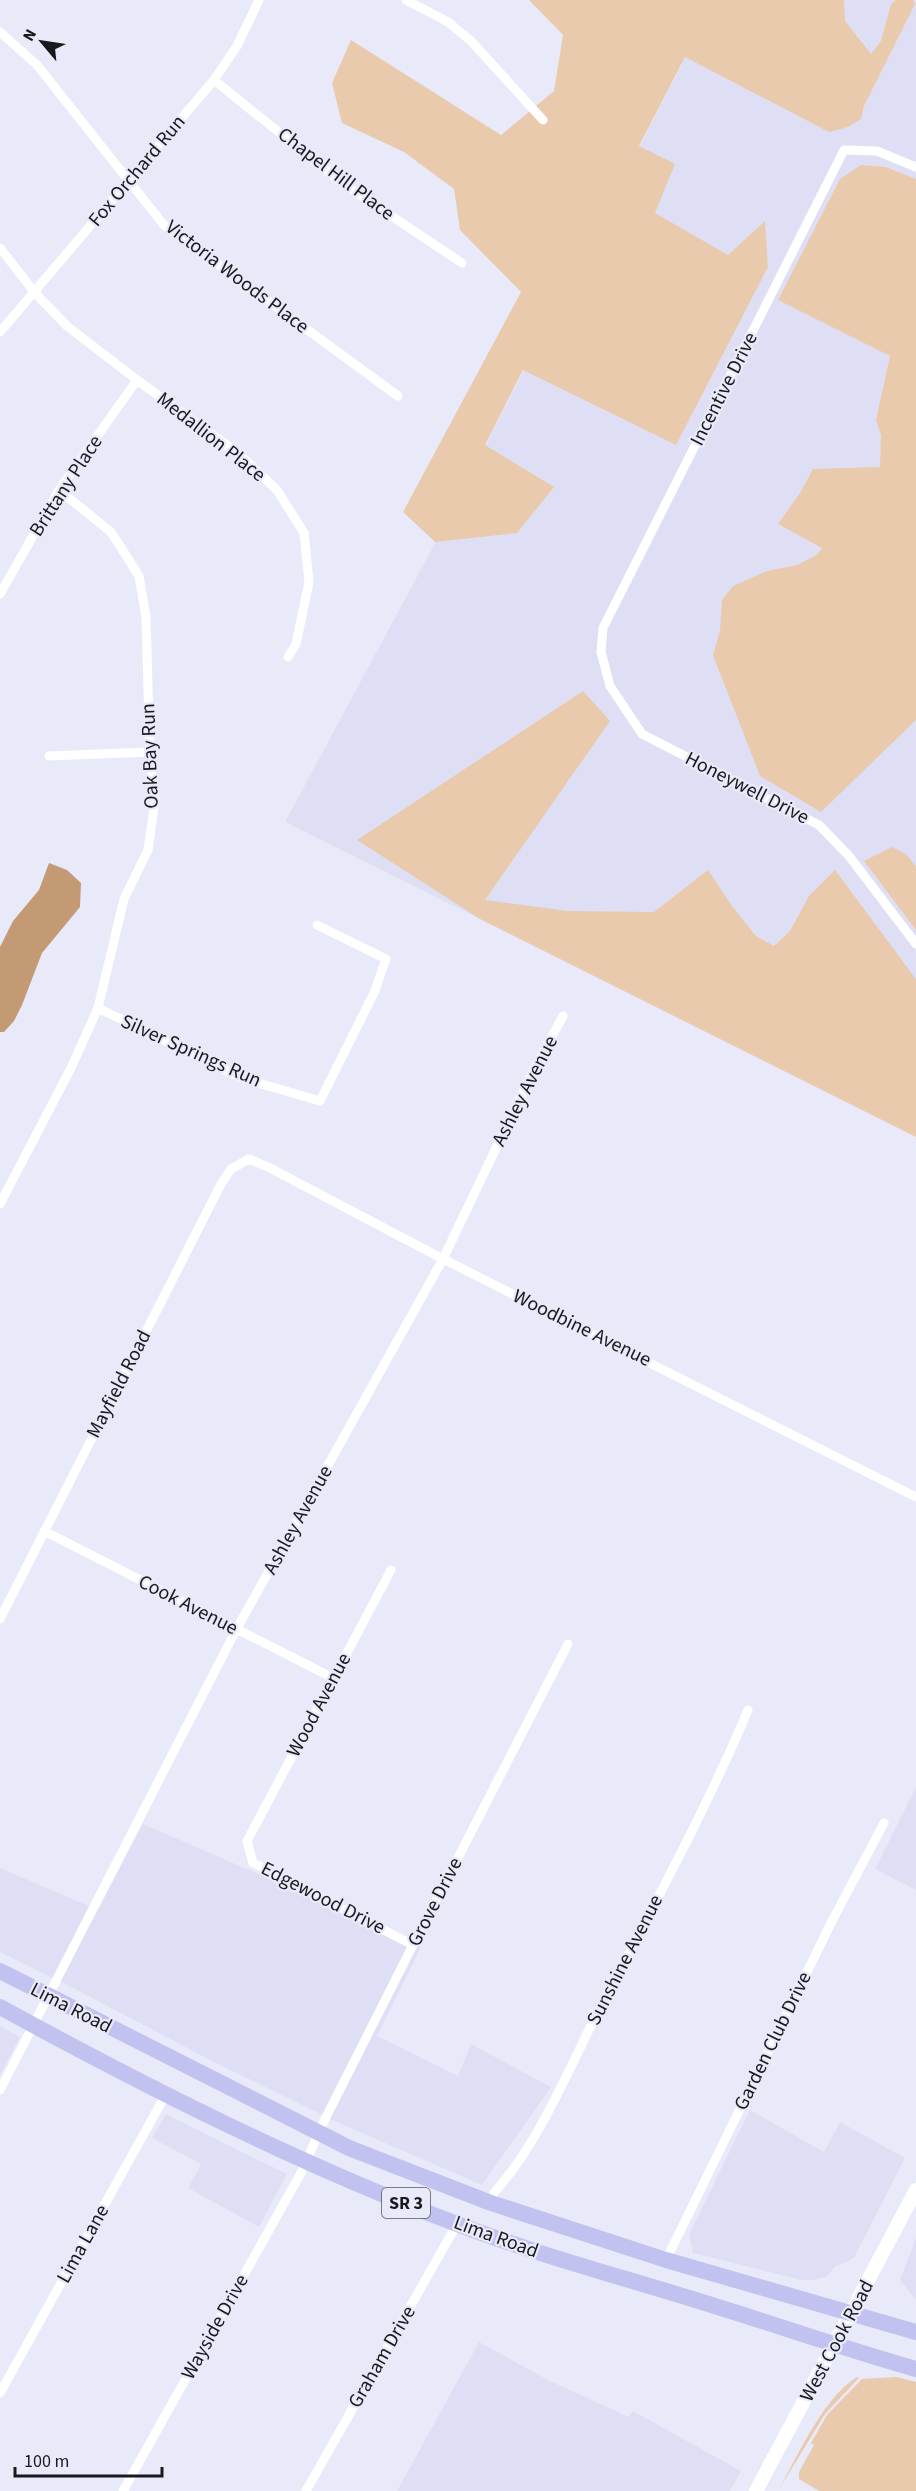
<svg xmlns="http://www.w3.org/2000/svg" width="916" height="2491" font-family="'Source Sans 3',sans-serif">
  <rect width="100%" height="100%" fill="#e9eaf9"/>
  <path fill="#dedff5" d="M715 0H916V1136L285 822 433 547Z
    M916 1787V1890L875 1869Z
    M143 1824 422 1945 377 2036 458 2076 471 2044 551 2087 482 2185 341 2124 210 2060 75 1989 0 1952V1868L98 1910Z
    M0 2026 20 2037 0 2075Z
    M750 2110 824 2152 840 2122 905 2158 854 2258 835 2267 827 2276 815 2280H801L693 2253 689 2234Z
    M166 2114 287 2174 259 2227 188 2188 201 2164 152 2138Z
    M916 2238V2300L900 2280Z
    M479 2342 548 2380 629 2417 633 2411 741 2471 730 2491H397Z"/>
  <path fill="#eacaad" d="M529 0H844L845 21 871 54 881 41 891 4 896 0H913L915 4 864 106 861 119 848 127 829 132 685 57 639 146 675 164 655 213 728 255 765 221 768 267 676 445 523 370 485 445 554 487 517 533 435 542 403 512 521 292 460 230 454 189 404 152 342 123 332 83 351 40 501 135 554 91 563 35Z
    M861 165 886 167 916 179V720L821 812 760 776 713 655 720 631 722 600 733 586 767 571 797 565 817 555 822 548 778 524 800 493 813 469 880 467 881 435 876 420 890 356 778 300 840 179Z
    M583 691 610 721 485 900 568 911 654 912 708 870 732 906 756 936 774 946 790 931 809 896 835 870 916 979V1137L480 919 357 840Z
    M892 847 906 854 916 866V930L864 861Z
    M857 2377 859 2378 825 2414 778 2491C798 2456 822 2399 857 2377Z
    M897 2377 916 2382V2491H819L799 2479V2472L814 2445 811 2443 827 2415 862 2379Z"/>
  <path fill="#c39a73" d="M49 863 67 870 81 883 80 907 42 953 22 1005 14 1021 4 1032H0V947L13 921 39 890Z"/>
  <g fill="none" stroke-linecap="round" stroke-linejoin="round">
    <path stroke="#fff" stroke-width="9" d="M406 0 448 22 471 41 543 120
      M0 32 37 65 163 224 398 396
      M214 80 339 181 462 263
      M916 167 877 151 844 150 603 628 601 652 610 686 642 734 819 825 849 856 916 944
      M0 248 35 293 67 326 137 380 239 454 277 490 304 533 309 582 296 644 288 657
      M0 332 214 80 237 46 259 0
      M0 594 59 490 137 380
      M49 756 150 752
      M98 1008 241 1078 320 1101 374 993 386 959 317 925
      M0 1204 71 1068 98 1008 124 899 148 850 155 800 150 759 146 617 139 576 111 532 59 490
      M44 1531 333 1678
      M391 1570 247 1841 253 1863 413 1945
      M0 1619 221 1184 231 1169 249 1159 270 1168 443 1259 916 1497
      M0 2090 236 1630 443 1259 533 1071 563 1016
      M491 2203 494 2193C540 2141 565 2076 596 2016 648 1915 704 1815 748 1710
      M666 2260 832 1921 884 1823
      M0 2393 166 2094
      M123 2491 301 2173 324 2121 413 1945 568 1644
      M306 2491 457 2224"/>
    <path stroke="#fff" stroke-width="14" d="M756 2491 916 2190"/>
    <path stroke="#c2c2f0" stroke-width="16" d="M0 1971 349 2148 491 2203 666 2260 916 2332
      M0 2007C148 2088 299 2164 457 2224 533 2253 611 2274 689 2298 765 2321 839 2347 916 2369"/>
  </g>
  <g text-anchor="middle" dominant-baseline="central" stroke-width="4.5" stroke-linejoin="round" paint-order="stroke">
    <rect fill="#e9eaf9" stroke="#57575f" stroke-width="1.5" x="382" y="2188" width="48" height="30" rx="4.5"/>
    <g font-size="18" font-weight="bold" fill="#18181d">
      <text x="406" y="2203">SR 3</text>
    </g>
    <g font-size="20" fill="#18181d" stroke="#e9eaf9">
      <text transform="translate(137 171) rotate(-50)">Fox Orchard Run</text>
      <text transform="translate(336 174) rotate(37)">Chapel Hill Place</text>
      <text transform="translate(237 277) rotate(37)">Victoria Woods Place</text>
      <text transform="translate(724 389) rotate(-63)">Incentive Drive</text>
      <text transform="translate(211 437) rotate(38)">Medallion Place</text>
      <text transform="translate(66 486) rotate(-57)">Brittany Place</text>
      <text transform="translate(150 756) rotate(-92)">Oak Bay Run</text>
      <text transform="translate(747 788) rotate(27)">Honeywell Drive</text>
      <text transform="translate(191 1051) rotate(24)">Silver Springs Run</text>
      <text transform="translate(525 1091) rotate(-63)">Ashley Avenue</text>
      <text transform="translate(582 1328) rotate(26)">Woodbine Avenue</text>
      <text transform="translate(119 1384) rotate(-63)">Mayfield Road</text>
      <text transform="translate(298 1520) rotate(-61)">Ashley Avenue</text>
      <text transform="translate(188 1605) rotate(27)">Cook Avenue</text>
      <text transform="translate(319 1705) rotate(-62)">Wood Avenue</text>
      <text transform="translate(323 1898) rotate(27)">Edgewood Drive</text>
      <text transform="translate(435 1902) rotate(-63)">Grove Drive</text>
      <text transform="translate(625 1960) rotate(-63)">Sunshine Avenue</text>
      <text transform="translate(71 2008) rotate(27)">Lima Road</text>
      <text transform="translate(773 2041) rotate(-64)">Garden Club Drive</text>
      <text transform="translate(496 2237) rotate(20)">Lima Road</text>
      <text transform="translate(83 2244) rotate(-61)">Lima Lane</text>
      <text transform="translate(215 2327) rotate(-61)">Wayside Drive</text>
      <text transform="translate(837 2341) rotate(-62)">West Cook Road</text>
      <text transform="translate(382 2357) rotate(-60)">Graham Drive</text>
    </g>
  </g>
  <g transform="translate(42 42) rotate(299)" stroke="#e9eaf9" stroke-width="4.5" paint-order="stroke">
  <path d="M0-4.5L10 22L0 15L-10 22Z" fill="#18181d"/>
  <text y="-9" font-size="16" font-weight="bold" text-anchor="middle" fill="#18181d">N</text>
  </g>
  <path d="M15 2467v9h147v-9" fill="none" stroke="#18181d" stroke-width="3"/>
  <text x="24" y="2467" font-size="18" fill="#18181d" stroke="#e9eaf9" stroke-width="4.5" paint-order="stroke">100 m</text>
</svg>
